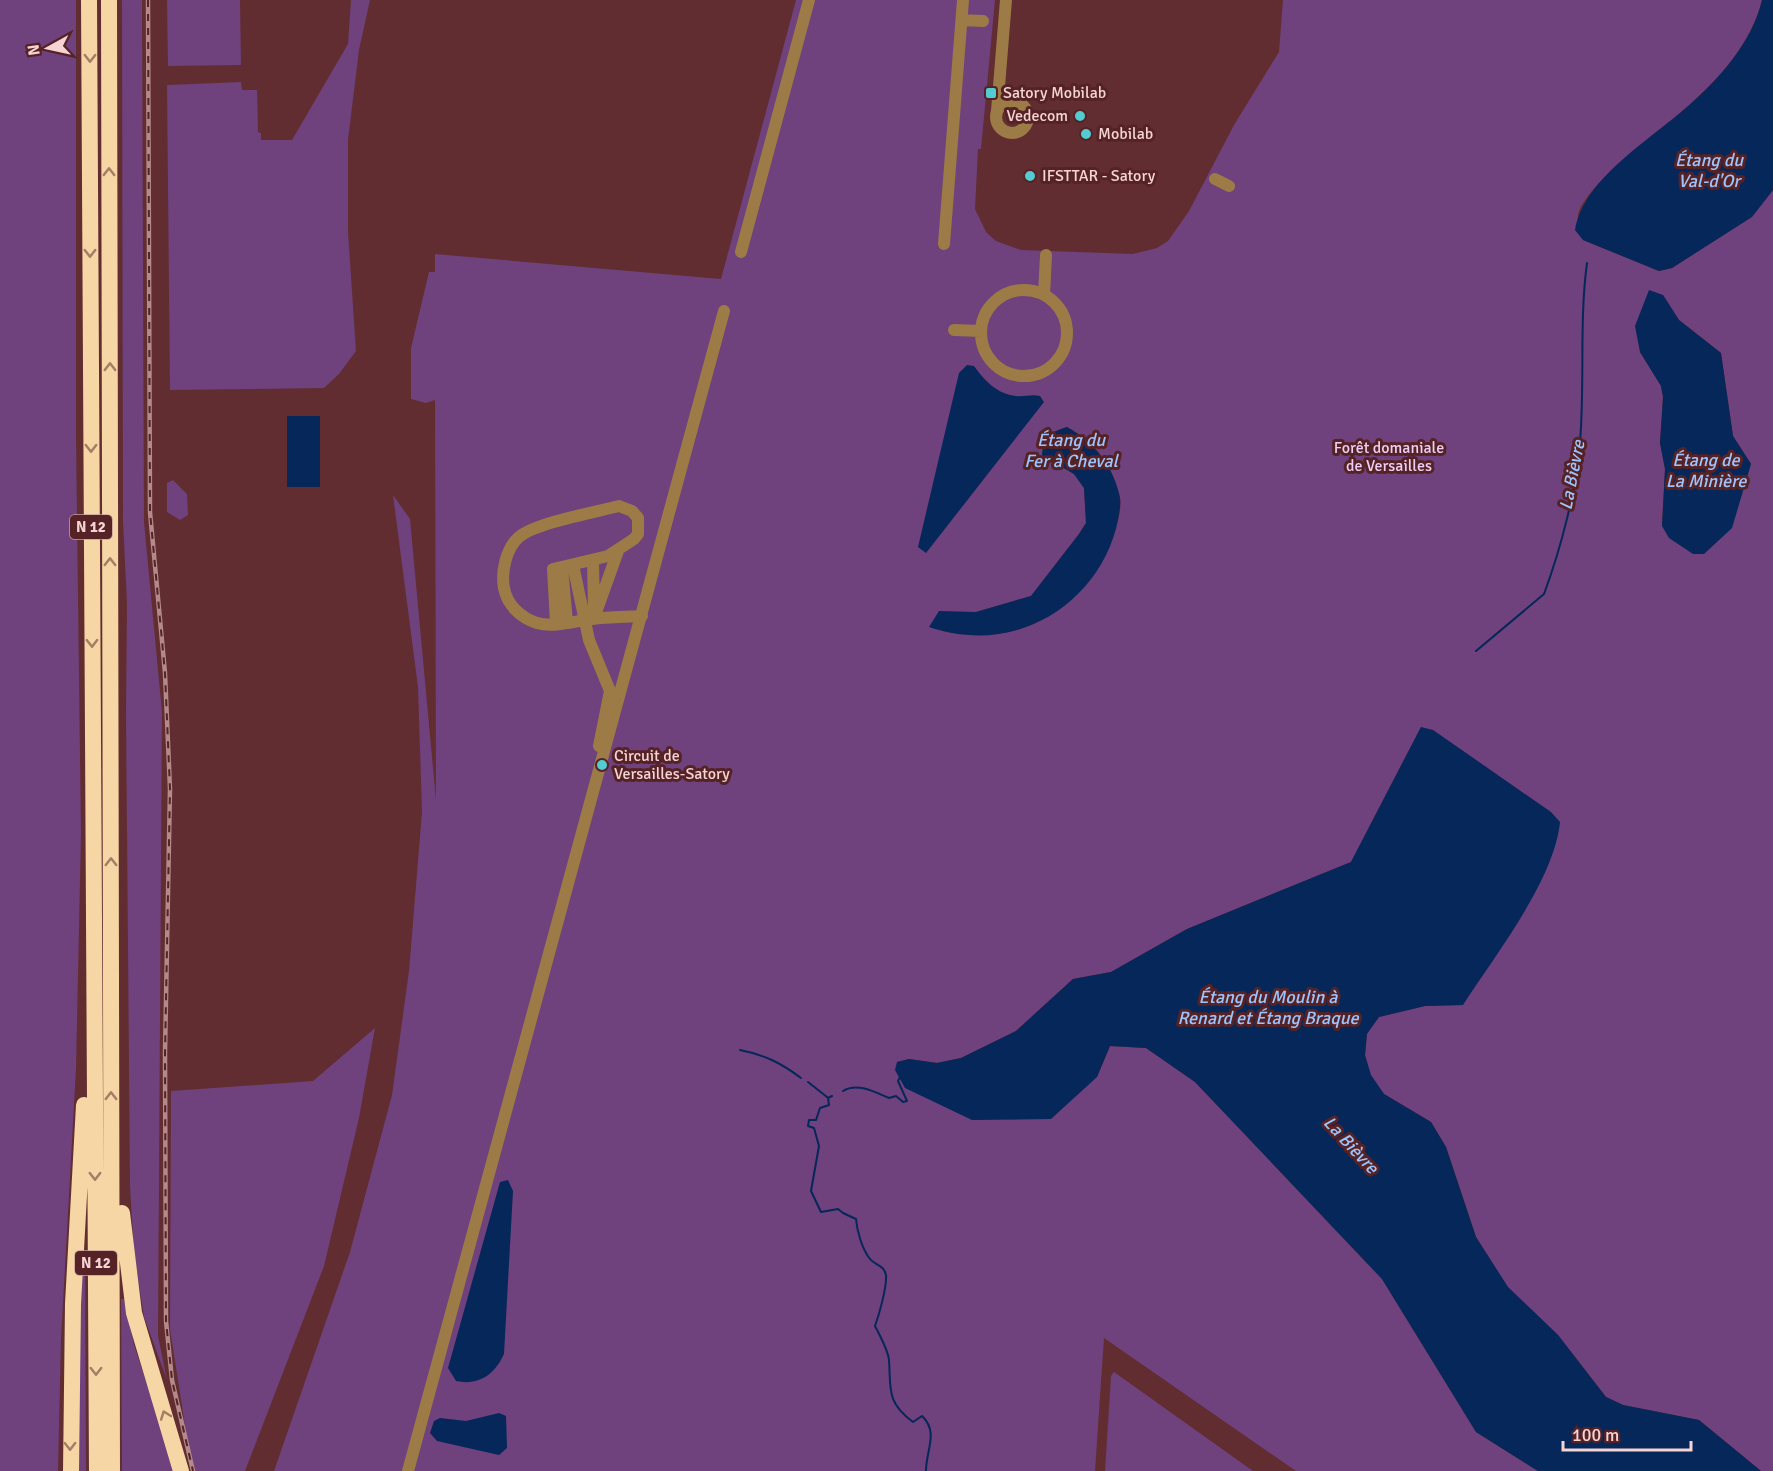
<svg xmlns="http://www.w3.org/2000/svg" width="1773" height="1471" font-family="Signika,sans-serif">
  <rect width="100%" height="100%" fill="#612d30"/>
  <path fill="#6f417d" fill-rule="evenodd" d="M0 0H76V436L81 834 76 1069 61 1339 58 1471H0Z
    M122 0H142L144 522 162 712 158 1336 167 1380 144 1317 134 1253 130 1186 126 713 127 604 123 521Z
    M167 0H240L241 65 168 66Z
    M351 0H370L359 50 348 140V232L356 351 339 374 324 388 170 390 167 85 241 82 242 90H257L258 132 261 133V140H292L348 44Z
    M796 0H995L981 149H978L975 209 986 232 996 241 1021 250 1133 254 1157 248 1168 241 1189 211 1234 125 1279 52 1283 0H1762C1752 42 1719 79 1687 107 1664 127 1579 189 1578 217 1577 224 1581 233 1583 240L1659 271 1672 268 1751 217 1773 190V1471H1761L1699 1420 1623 1405 1606 1397 1558 1335 1508 1288 1476 1237 1446 1147 1431 1122 1384 1094 1370 1075 1365 1055 1367 1033 1379 1017 1425 1006 1463 1005 1421 727 1351 862 1187 929 1111 972 1073 979 1016 1031 961 1058 937 1063 909 1059 897 1062 1097 1077 1110 1046 1146 1048 1195 1082 1382 1279 1476 1432 1538 1471H1296L1104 1338 1095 1471H274L350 1252 392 1095 409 971 422 812 418 687 393 495 410 519 436 800 435 400 426 403 411 399V348L429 272H435V254L721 279ZM1663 295 1679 320 1721 353 1733 436 1751 464 1662 526 1665 469 1660 443 1663 397 1661 386 1640 352ZM1067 427C1094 442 1103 454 1114 481 1116 487 1120 493 1120 499 1122 512 1116 527 1111 539 1096 577 1071 608 1033 624 1004 637 973 637 942 631L939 612H976L1031 596 1079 534 1086 523 1084 488 1074 474 1042 455C1045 437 1050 432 1067 427Z
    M173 480 187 494 188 515 180 520 167 512V483Z
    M375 1028 359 1118 324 1266 245 1471H192L170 1329 171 1091 313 1081Z
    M81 1260 85 1261 86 1471H76Z
    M121 1299H124L134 1345 176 1471H122Z
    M1114 1372 1253 1471H1105L1111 1376Z"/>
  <path fill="#052759" d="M1762 0H1773V190L1752 217 1672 268 1659 271 1583 240 1575 230C1584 178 1650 140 1687 107 1719 79 1752 43 1762 0Z
    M1649 290 1663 295 1679 320 1721 353 1733 436 1751 464 1732 528 1704 554H1693L1669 538 1662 526 1665 469 1660 443 1663 397 1661 386 1640 352 1635 326Z
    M967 365 974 366C985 381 997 394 1016 396 1024 397 1032 394 1040 396L1044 402 926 553 918 547 959 373Z
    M287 416H320V487H287Z
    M1067 427C1094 443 1114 466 1120 498 1121 504 1119 513 1118 520 1108 570 1071 612 1023 628 992 639 959 637 929 627L939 611 976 612 1031 596 1079 534 1086 523 1084 488 1074 474 1042 455C1044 437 1050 432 1067 427Z
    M1421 727 1433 730 1551 812 1560 822C1554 881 1495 955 1463 1005L1425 1006 1379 1017 1367 1034 1365 1055 1371 1075 1384 1094 1431 1122 1446 1147 1476 1237 1508 1287 1558 1335 1606 1397 1623 1405 1699 1420 1761 1471H1538L1476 1432 1382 1279 1195 1082 1146 1048 1110 1046 1097 1077 1051 1119 972 1120 905 1088 895 1070 897 1062 909 1059 937 1063 961 1058 1016 1031 1073 979 1111 972 1187 929 1351 862Z
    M508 1180 513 1191 504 1354C495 1374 479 1386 456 1381L448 1368 500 1182Z
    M499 1413 506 1416 507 1448 499 1455 437 1441 430 1433 434 1421 440 1418 466 1421Z"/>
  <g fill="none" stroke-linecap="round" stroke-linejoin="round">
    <path stroke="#052759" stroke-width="2" d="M1476 651 1544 594C1561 548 1576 491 1580 442 1585 383 1579 322 1587 263
      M740 1050C765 1055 781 1063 801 1078
      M808 1082 827 1097
      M843 1091C857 1082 875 1092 889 1098L896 1096 903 1102 907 1101 898 1081 900 1077
      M832 1096 828 1098 829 1105 820 1108 816 1120H809L808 1126 814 1128 819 1146 811 1191 821 1212 838 1209 843 1213 856 1219C857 1231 862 1249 870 1259 875 1265 884 1265 886 1275 887 1287 879 1315 875 1326 880 1336 888 1350 889 1360 891 1389 886 1402 913 1422L922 1416C939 1432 926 1450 926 1471"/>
    <path stroke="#9c7b46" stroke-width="12" d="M962 20 983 21
      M996 117a16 16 0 1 1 32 0a16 16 0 1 1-32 0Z
      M997 111 1006 0
      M1215 179 1229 186
      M944 244 963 0
      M741 252 809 0
      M981 333a43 43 0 1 1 86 0a43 43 0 1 1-86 0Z
      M1044 295 1046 255
      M954 330 981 331
      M593 561 594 611
      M573 565 589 640 610 691 599 746
      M562 567 567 622
      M594 618 618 551
      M556 623 553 569 608 556 634 539 638 534V518L632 511 619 506C596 512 535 523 519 537 506 548 501 572 504 588 507 605 521 618 537 623 554 628 575 621 592 619 608 617 625 617 642 616
      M408 1471 724 311"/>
    <path stroke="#f5d6a4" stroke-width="16" d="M89 0 97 1471
      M109 0 112 1471
      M122 1213 134 1313 181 1471
      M71 1471 73 1304 84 1105"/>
    <g stroke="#b3898a" stroke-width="4.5">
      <path id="rail" d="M148 0 150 512 165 673 170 789 165 1053 166 1321 172 1380 193 1471"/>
    </g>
    <use href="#rail" stroke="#552226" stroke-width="2" stroke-dasharray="7" stroke-linecap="butt"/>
  </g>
  <defs><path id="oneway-chevron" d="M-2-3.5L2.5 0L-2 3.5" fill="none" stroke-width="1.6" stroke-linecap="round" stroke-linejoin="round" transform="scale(1.5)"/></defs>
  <g stroke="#a57c65">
    <use href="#oneway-chevron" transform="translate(90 58) rotate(90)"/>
    <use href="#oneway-chevron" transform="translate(109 172) rotate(-90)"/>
    <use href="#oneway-chevron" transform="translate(90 253) rotate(90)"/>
    <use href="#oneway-chevron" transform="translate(110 367) rotate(-90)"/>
    <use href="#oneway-chevron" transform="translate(91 448) rotate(90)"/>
    <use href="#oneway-chevron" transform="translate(110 562) rotate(-90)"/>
    <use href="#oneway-chevron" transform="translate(92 643) rotate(89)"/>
    <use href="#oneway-chevron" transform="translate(111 862) rotate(-90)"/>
    <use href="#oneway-chevron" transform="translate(111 1096) rotate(-90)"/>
    <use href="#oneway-chevron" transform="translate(95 1176) rotate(90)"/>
    <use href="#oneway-chevron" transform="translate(96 1371) rotate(90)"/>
    <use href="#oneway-chevron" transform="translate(165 1415) rotate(-110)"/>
    <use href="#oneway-chevron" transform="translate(70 1446) rotate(89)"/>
  </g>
  <g fill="#52ccd1" stroke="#552226" stroke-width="2">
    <rect x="985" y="87" width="12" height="12" rx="3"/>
    <circle cx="1080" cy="116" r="6"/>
    <circle cx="1086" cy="134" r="6"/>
    <circle cx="1030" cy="176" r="6"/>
    <circle cx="602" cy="765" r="6"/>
  </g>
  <g text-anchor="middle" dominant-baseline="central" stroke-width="6" stroke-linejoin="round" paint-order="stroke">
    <g fill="#552226" stroke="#c59f9f" stroke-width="1.5">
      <rect x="70" y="515" width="42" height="24" rx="4.5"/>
      <rect x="75" y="1251" width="42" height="24" rx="4.5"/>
    </g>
    <g font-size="15" font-weight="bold" fill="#f5d4d3">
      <text x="91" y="527">N 12</text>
      <text x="96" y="1263">N 12</text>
    </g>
    <g font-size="16" fill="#f5d4d3" stroke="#552226" text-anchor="start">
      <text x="1003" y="93">Satory Mobilab</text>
      <text x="1068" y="116" text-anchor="end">Vedecom</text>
      <text x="1098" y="134">Mobilab</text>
      <text x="1042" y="176">IFSTTAR - Satory</text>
      <text x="614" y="756">Circuit de<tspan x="614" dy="18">Versailles-Satory</tspan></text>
    </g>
    <g font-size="16" fill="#edcff6" stroke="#552226">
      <text x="1389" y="448">Forêt domaniale<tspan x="1389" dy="18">de Versailles</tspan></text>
    </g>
    <g font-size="18" font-style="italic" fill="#9ec4fe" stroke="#552226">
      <text x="1709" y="160">Étang du<tspan x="1709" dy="21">Val-d'Or</tspan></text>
      <text x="1071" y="440">Étang du<tspan x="1071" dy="21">Fer à Cheval</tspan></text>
      <text x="1706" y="460">Étang de<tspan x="1706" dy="21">La Minière</tspan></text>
      <text transform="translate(1572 475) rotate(-79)">La Bièvre</text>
      <text x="1268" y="997">Étang du Moulin à<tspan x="1268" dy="21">Renard et Étang Braque</tspan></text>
      <text transform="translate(1351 1145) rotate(47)">La Bièvre</text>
    </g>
  </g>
  <g transform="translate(48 48) rotate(262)" stroke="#552226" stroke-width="4.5" paint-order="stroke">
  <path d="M0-4.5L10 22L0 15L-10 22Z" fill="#f5d4d3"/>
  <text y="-9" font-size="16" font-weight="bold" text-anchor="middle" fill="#f5d4d3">N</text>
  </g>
  <path d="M1563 1441v9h128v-9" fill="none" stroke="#f5d4d3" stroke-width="3"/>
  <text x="1572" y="1441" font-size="18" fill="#f5d4d3" stroke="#552226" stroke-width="4.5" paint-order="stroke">100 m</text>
</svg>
